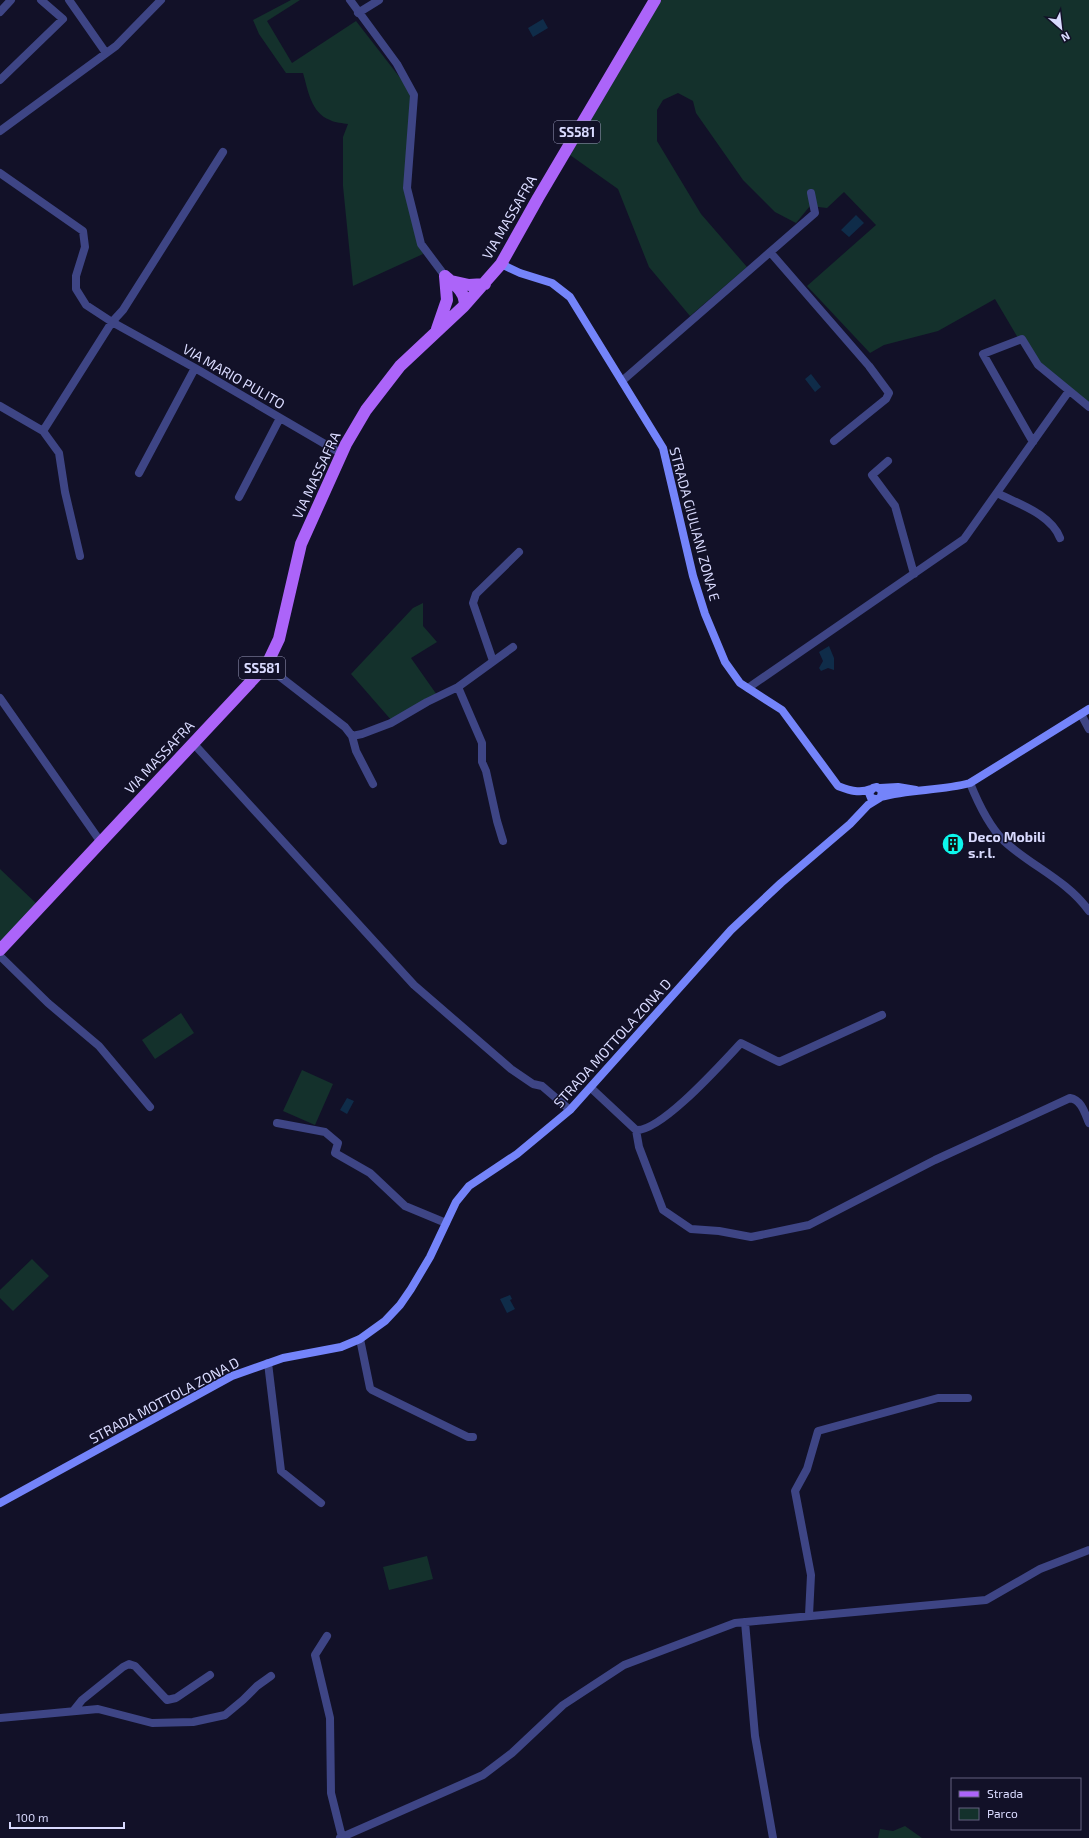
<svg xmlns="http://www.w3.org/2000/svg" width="1089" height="1838" font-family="'Exo 2',sans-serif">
  <rect width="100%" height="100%" fill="#121128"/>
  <path fill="#14312c" d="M291 0H300L267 21 292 63 356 21 408 88 414 113 408 200 423 254 353 286 343 186V137L348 124C343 123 335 123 330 120 311 113 308 90 303 73H286L259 34 253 20Z
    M660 0H1089V410L1031 360 995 299 938 331 884 345 870 353 807 286 876 225 844 192 827 208 810 206 796 223 775 212 743 180 696 113 693 101 678 93 663 100 657 110V141L701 214 747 267 690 316 649 267 618 189 570 155Z
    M423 603V626L437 642 411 658 437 695 392 721 351 674 413 608Z
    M0 869 39 906 0 947Z
    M181 1013 194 1033 155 1059 142 1040Z
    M302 1070 333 1084 315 1125 283 1111Z
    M32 1259 49 1276 13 1311 0 1298V1290Z
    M427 1556 433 1579 389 1590 383 1567Z
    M905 1826 922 1838H878L880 1829 893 1831Z"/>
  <path fill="#0f2c49" d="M543 19 548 28 533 37 528 28Z
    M856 215 864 223 849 237 841 230Z
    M811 374 821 387 815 392 805 379Z
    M829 646 834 658V670L828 668 821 671 819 668 823 661 819 652Z
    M347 1098 354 1101 347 1114 340 1110Z
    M510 1295 512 1299 510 1300 515 1309 507 1313 500 1299Z"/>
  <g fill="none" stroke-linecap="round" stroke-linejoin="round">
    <path stroke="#3e4585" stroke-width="8" d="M69 0 106 53
      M350 0 397 64 414 95 407 188 421 244 445 276
      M0 12 11 0
      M358 13 379 0
      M0 80 63 19 41 0
      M0 131 116 46 161 0
      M0 173 83 231 85 247 76 276V289L86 305 112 322 195 368 342 454
      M770 252 869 366 889 393 886 399 834 441
      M622 381 815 213 811 193
      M0 406 43 431 59 453 65 492 80 556
      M43 431 112 322 123 310 223 152
      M1033 442 983 354 1022 339 1038 365 1089 407
      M888 461 872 475 895 506 914 574
      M139 473 195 368
      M997 493C1018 504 1051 514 1060 538
      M239 497 280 418
      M493 661 473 603 476 594 519 552
      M265 665 345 727 352 736 356 751 373 784
      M458 687 482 743V762L486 771 497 821 503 841
      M748 688 964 539 1069 391
      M0 698 100 841
      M1081 714 1089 729
      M352 736 362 734 391 723 427 702 458 687 513 647
      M193 743 414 985 511 1069 533 1084 542 1086 570 1110
      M970 783C978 803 988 825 1004 841 1031 866 1067 880 1089 911
      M0 956 48 1003 99 1046 150 1107
      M591 1088 636 1130 639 1147 663 1210 691 1229 719 1231 751 1237 809 1225 935 1160 1070 1098C1082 1100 1085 1114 1089 1123
      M277 1123 325 1132 338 1143 335 1153 370 1173 405 1206 446 1223
      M636 1130C661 1132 722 1063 741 1043L779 1062 882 1015
      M360 1339 370 1388 372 1390 468 1437H473
      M268 1363 281 1471 321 1503
      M809 1615 811 1575 795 1491 807 1469 818 1431 938 1398H968
      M745 1622 755 1736 773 1838
      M327 1636 315 1655 330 1718 331 1793 342 1837
      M74 1710 82 1700 123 1667 129 1664 135 1666 167 1700 176 1698 210 1675
      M0 1718 98 1709 152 1723 193 1722 225 1715 243 1700 257 1686 271 1676
      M340 1838 483 1775 512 1753 563 1705 624 1665 735 1623 986 1600 1040 1569 1089 1550"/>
    <path stroke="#7484fa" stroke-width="8" d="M501 264 520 273 552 283 570 297 663 448 693 576 705 614 725 662 740 683 782 710 838 786C849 790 859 794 871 789
      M880 788 898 787 916 790
      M881 797C910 789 941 791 970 783L1089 709
      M0 1503 232 1376 283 1358 341 1347 360 1339 385 1321 400 1305 411 1289 430 1257 456 1202 469 1186 517 1154 570 1110 731 930 781 883 850 824 868 805 881 797 882 791 877 787 873 788 869 793 871 798 875 799"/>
    <path stroke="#ac64f9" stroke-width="12" d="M445 276C453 283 468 294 464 306
      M451 281 469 285 485 284
      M437 329 447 300 445 276
      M0 950 258 674 269 660 279 639 301 544 346 444 366 410 400 366 464 306 501 264 538 198 655 0"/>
  </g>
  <defs>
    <g id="building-disc" transform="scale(1.15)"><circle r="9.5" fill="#0df6ec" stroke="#121128"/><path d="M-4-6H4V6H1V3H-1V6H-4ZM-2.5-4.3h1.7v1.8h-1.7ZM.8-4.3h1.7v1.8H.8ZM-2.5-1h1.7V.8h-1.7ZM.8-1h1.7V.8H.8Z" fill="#111"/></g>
  </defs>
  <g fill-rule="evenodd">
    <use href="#building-disc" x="953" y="844"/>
  </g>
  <g text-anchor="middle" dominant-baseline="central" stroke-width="3" stroke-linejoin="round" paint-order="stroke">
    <g fill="#121128" stroke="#9d9ebe" stroke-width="1">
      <rect x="554" y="121" width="46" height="22" rx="3"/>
      <rect x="239" y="657" width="46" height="22" rx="3"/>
    </g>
    <g font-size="13" font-weight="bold" fill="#d9dafe">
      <text x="577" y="132">SS581</text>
      <text x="262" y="668">SS581</text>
    </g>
    <g font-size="14" fill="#d9dafe" stroke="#121128">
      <text transform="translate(509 217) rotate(-60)">VIA MASSAFRA</text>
      <text transform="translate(234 376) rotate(30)">VIA MARIO PULITO</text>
      <text transform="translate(316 475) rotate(-65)">VIA MASSAFRA</text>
      <text transform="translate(695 524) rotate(75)">STRADA GIULIANI ZONA E</text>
      <text transform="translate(159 757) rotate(-47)">VIA MASSAFRA</text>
      <text transform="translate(612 1043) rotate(-48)">STRADA MOTTOLA ZONA D</text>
      <text transform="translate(164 1400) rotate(-28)">STRADA MOTTOLA ZONA D</text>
    </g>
    <g font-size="14" font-weight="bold" fill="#d9dafe" stroke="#121128" text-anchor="start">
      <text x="968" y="836">Deco Mobili<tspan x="968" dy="16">s.r.l.</tspan></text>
    </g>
  </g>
  <rect x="951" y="1778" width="130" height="52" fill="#121128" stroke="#62617e"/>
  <rect x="959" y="1791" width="20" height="6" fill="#ac64f9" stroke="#62617e"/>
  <text x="987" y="1798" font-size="12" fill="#d9dafe">Strada</text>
  <rect x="959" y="1808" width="20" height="12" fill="#14312c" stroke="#62617e"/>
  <text x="987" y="1818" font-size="12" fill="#d9dafe">Parco</text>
  <g transform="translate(1061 28) rotate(152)" stroke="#121128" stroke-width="3" paint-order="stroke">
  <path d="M0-3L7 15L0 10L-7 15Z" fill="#d9dafe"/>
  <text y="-6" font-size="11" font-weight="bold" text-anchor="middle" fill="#d9dafe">N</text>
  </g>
  <path d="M10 1822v6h114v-6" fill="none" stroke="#d9dafe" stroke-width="2"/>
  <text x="16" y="1822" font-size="12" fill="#d9dafe" stroke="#121128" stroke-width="3" paint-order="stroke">100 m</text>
</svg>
